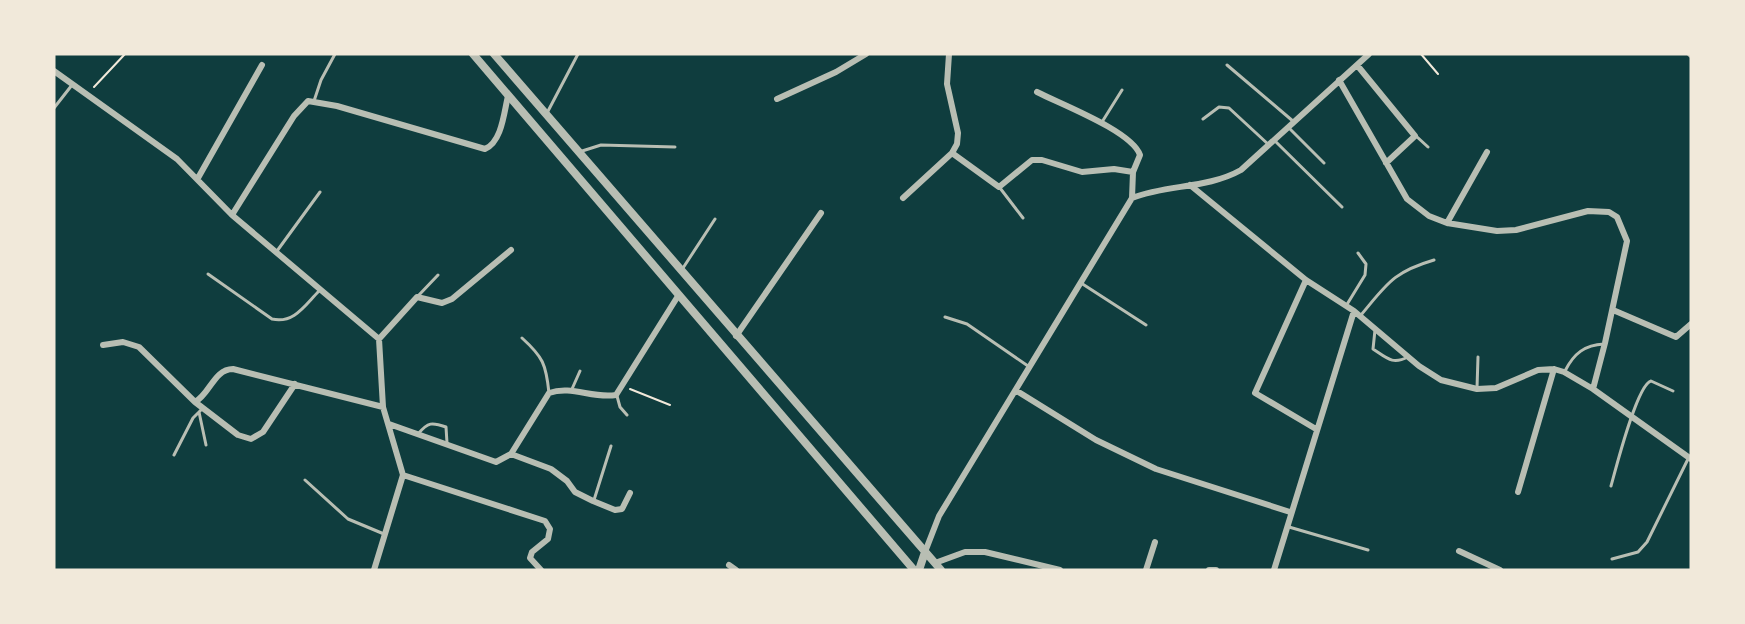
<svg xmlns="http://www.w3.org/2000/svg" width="1745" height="624" font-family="'DejaVu Sans',sans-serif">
  <rect width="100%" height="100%" fill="#0f3d3e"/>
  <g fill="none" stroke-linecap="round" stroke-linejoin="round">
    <path stroke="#f1e9da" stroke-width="2" d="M1421 54 1438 74
      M94 87 125 54
      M630 389 670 405"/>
    <path stroke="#b8beb3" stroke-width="3" d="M1227 65 1294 122
      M314 101 321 80 335 54
      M54 108 72 85
      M547 113 578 54
      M1203 119 1219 107 1229 108 1269 145
      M1102 122 1122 90
      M1289 128 1324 163
      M1416 136 1428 147
      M1275 141 1342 207
      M579 152 601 145 675 147
      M1000 188 1023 218
      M277 251 320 192
      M683 268 715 219
      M208 274 272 319C294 324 305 305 319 291
      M1081 283 1146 325
      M418 296 438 275
      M1346 306 1365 275 1366 264 1358 253
      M1361 315C1387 284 1393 272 1434 260
      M945 317 967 324 1028 366
      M1375 330 1373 349C1387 358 1392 365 1408 357
      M522 338C543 357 546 364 549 393
      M1565 371C1574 353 1585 345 1604 344
      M1477 388 1478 357
      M572 389 580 371
      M617 396 620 407 627 415
      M199 412 206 445
      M418 434C428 422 432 422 446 427L447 443
      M174 455 193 418 203 408
      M305 480 348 519 384 534
      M1611 486C1616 468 1637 385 1651 381L1673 391
      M594 500 611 446
      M1289 527 1368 550
      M1612 559 1638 552 1647 542 1688 459"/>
    <path stroke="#b8beb3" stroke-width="6" d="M1690 54 1691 55
      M1357 65 1415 136 1386 163
      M54 71 177 159 232 215 379 339 383 407 403 475 374 570
      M1339 80 1407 199 1429 216 1447 223 1497 231 1516 230 1588 211 1609 212 1617 217 1627 241 1605 343 1593 389
      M1037 92C1060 104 1132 131 1140 155L1133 172 1132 198
      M777 99 836 72 866 54
      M952 153 999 187 1032 160H1042L1082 172 1114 169 1133 172
      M198 178 262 65
      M1190 185 1306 280 1354 311 1419 366 1441 380 1477 389 1496 388 1538 370 1554 369 1564 372 1593 389 1691 459
      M903 198 952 153 957 144 958 133 947 84 949 54
      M232 215 294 116 308 101 337 106 485 149C502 142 504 112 508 96
      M1447 223 1487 152
      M1306 280 1255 393 1316 429
      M1613 310 1676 337 1691 324
      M736 336 821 213
      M379 339 417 297 442 303 452 299 511 250
      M103 345 123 342 139 347 195 402C210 394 214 369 233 369L383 407
      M1017 391 1096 440 1156 469 1290 512
      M195 402 238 435 251 439 263 432 295 384
      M389 424 496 462 511 454 549 393C572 385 592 399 616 395L678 296
      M511 454 551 469 567 481 575 492 593 501 615 510 622 509 630 493
      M403 475 545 521 550 529 548 539 532 552 530 558 541 570
      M1518 492 1554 369
      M1459 551 1500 570
      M925 552 939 516 1132 198C1168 184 1207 189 1241 170L1369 54
      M935 563 965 552H985L1060 570
      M729 565 736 570
      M1146 570 1155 542
      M1209 570H1216
      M1274 570 1354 311"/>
    <path stroke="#b8beb3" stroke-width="8" d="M473 54 914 570
      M494 54 941 570
      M919 570 925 552"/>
  </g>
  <rect width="1745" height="624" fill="none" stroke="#f1e9da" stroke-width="111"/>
</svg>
